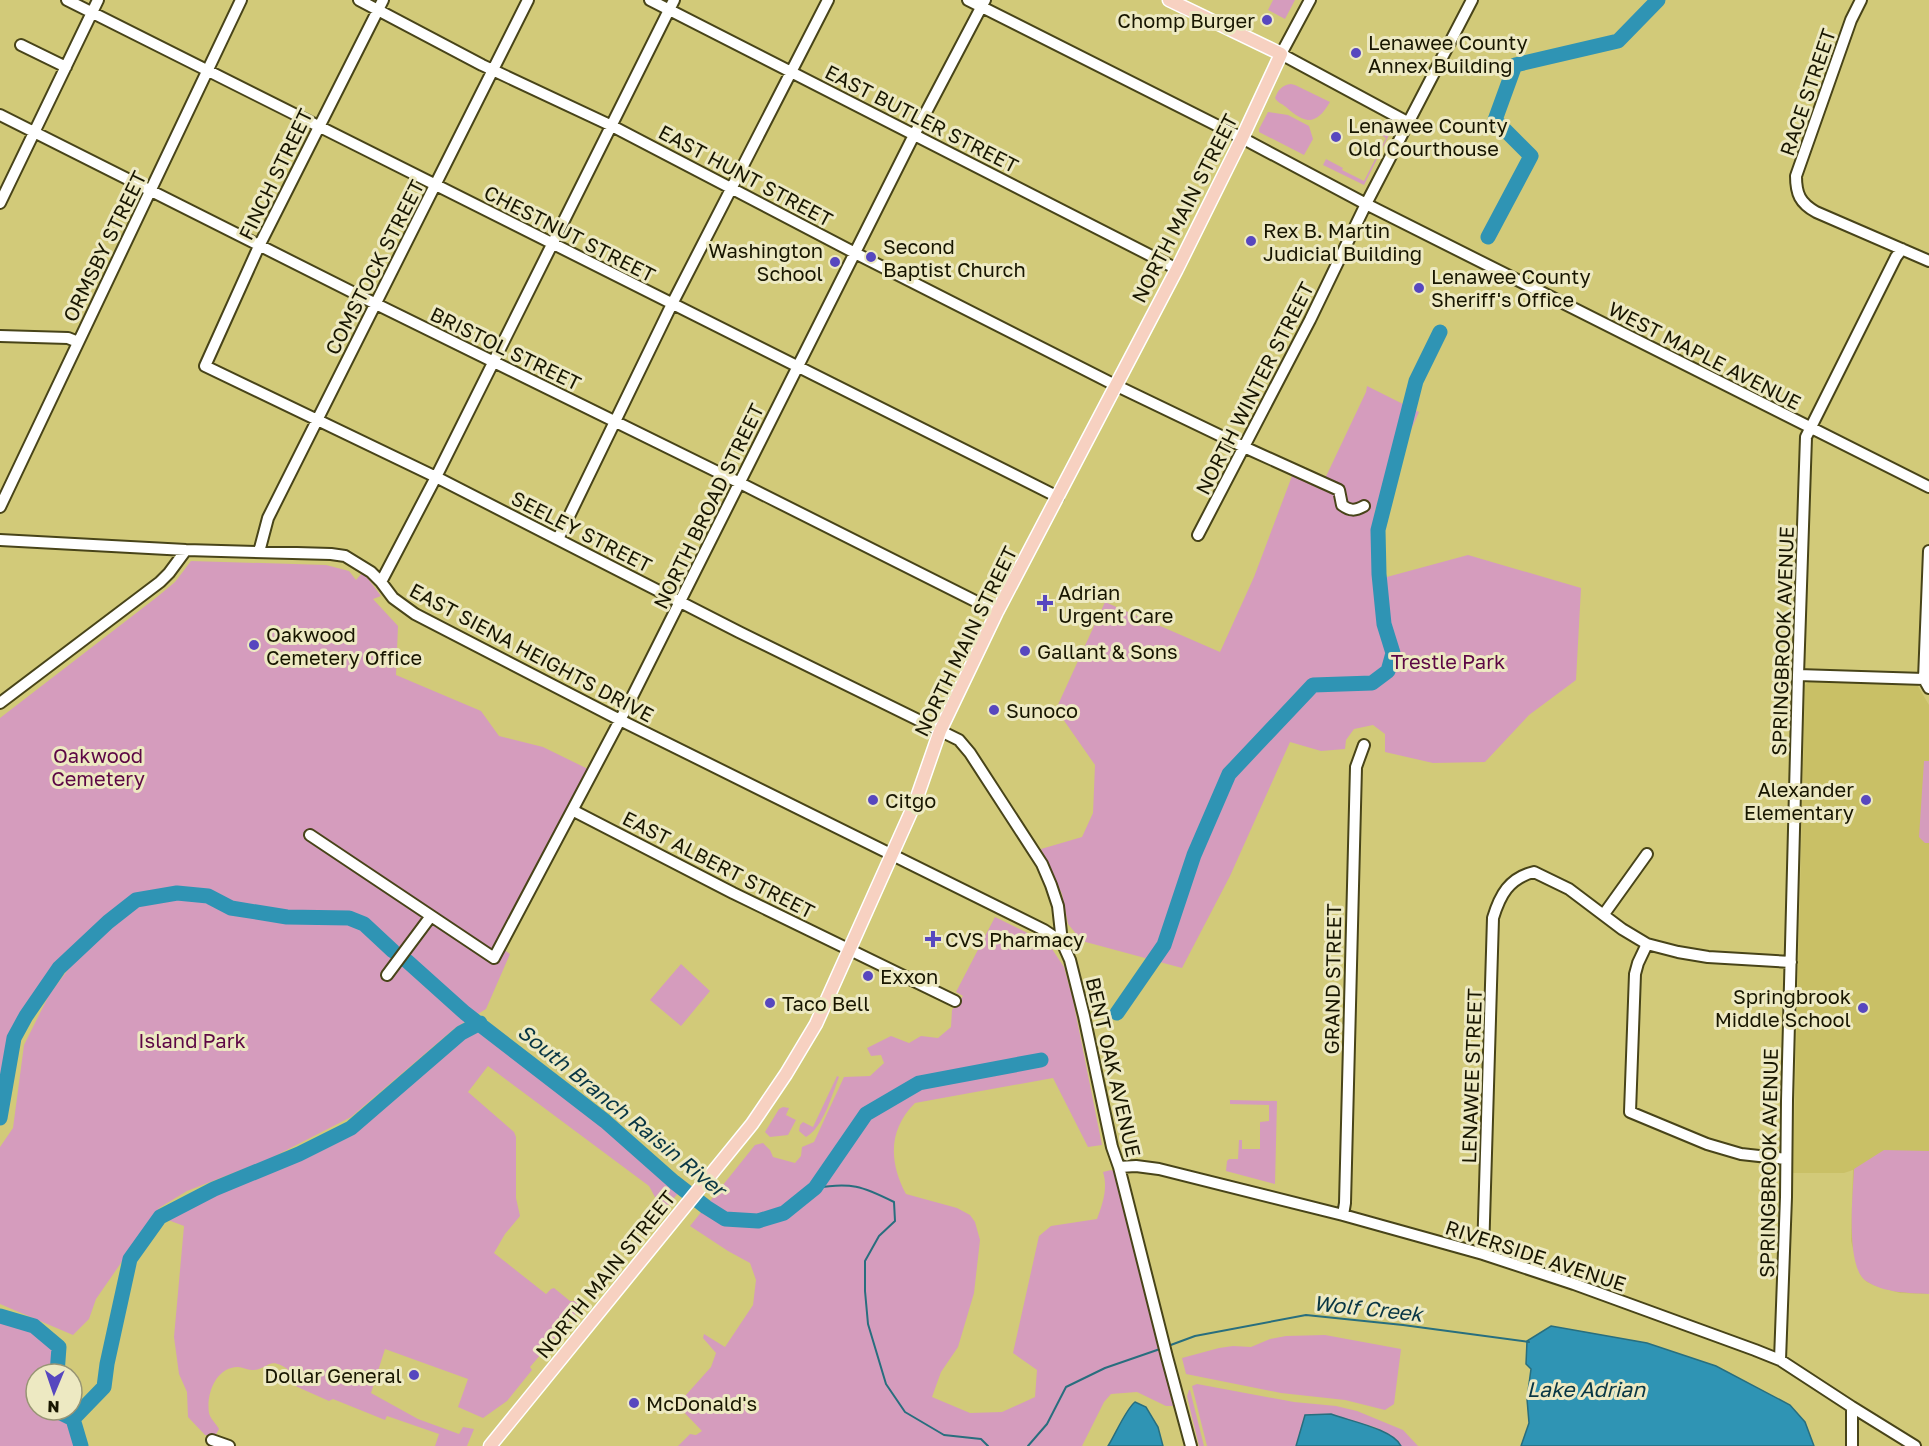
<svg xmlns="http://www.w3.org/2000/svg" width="1929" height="1446" font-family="'Golos Text',sans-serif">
  <rect width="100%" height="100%" fill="#d2ca79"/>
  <path fill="#c9c066" d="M1812 679 1916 683 1929 705V1294L1900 1293 1876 1286 1867 1282 1860 1274 1851 1241 1853 1170 1844 1173H1793L1805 685Z"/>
  <path fill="#d59cbd" d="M1273 0H1295L1285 19 1268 10Z
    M1291 84 1295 85 1330 102C1316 126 1305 124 1286 107 1281 103 1278 103 1275 98 1278 90 1282 85 1291 84Z
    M1268 112 1288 115 1309 126 1313 139 1304 155 1259 132V129Z
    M1381 128 1390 133 1364 185 1323 165 1326 159 1343 168 1342 170 1364 181 1386 138 1379 134Z
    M1367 386 1419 412 1375 510 1372 581 1468 555 1581 588 1576 680 1529 715 1485 762 1433 763 1385 752V734L1373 725 1354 729 1346 740 1345 749 1321 751 1290 742 1230 876 1182 968 1082 941 1068 924 1062 894 1041 849 1082 837 1093 813 1095 765 1056 709 1105 602 1220 652 1254 577 1292 476 1321 487 1366 392Z
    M191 561 326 565 349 571 356 580 363 572 381 596 373 599 398 626 396 675 481 711 499 736 543 747 588 769 496 944 510 954 486 1009 455 1028 351 1117 271 1158 187 1191 159 1208 96 1299 89 1319 73 1335 0 1304V1147L13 1128 24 1045 49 995 82 951 112 922 138 903 158 898 216 900 208 896 177 893 136 900 107 922 59 968 26 1016 14 1038 0 1118V718L157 597 175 582Z
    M1924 761H1929V843H1925L1919 837Z
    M995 917 1048 943 1064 967 1073 1000 1102 1145 1088 1147 1053 1078 915 1103C888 1130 889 1162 906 1194L957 1208 970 1215 975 1222 980 1240 974 1293 958 1347 941 1372 932 1397 970 1413 1002 1412 1035 1397 1037 1370 1013 1353 1039 1236 1051 1226 1097 1219C1103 1203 1108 1188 1103 1172L1111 1170 1115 1172 1173 1406H1166L1137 1392 1111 1394 1104 1402 1082 1446H678L690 1434 696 1435 702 1431 677 1405 711 1367 716 1353 703 1338 704 1334 725 1347 753 1305 756 1280 750 1263 728 1251 690 1226 755 1145 763 1143 770 1150 773 1157 795 1163 801 1156 802 1147 814 1142 844 1077 870 1076 884 1063 881 1055 871 1056 867 1048 891 1036 909 1043 921 1036 938 1038 951 1027 952 1010 963 996 956 992Z
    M681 964 710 991 681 1026 650 1000Z
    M480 1023 605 1121 682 1188 663 1212 649 1186 488 1066 468 1092 514 1132 516 1137V1198L520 1216 505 1234 494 1253 546 1294 551 1289 554 1288 570 1301H587L530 1367 532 1370 507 1401 483 1418 458 1407 468 1379 385 1349 371 1393 418 1419 459 1434 463 1427 474 1429 467 1446H435L439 1434 387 1416 385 1420 333 1399 329 1401 293 1385 290 1371C268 1354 269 1370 252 1370 247 1370 242 1367 238 1367 216 1367 206 1394 209 1413 210 1418 216 1424 219 1429L215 1436 205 1435 188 1417 187 1392 179 1374 174 1337 184 1226 160 1217 214 1189 299 1154 351 1128 461 1033Z
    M837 1076 839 1077C832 1095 823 1128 806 1137L799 1131 800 1125 803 1122 813 1127Z
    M1230 1100 1277 1101 1275 1184 1226 1171 1227 1161 1229 1159H1238L1239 1140H1242V1149H1260V1122L1269 1121V1105L1230 1104Z
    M783 1107 789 1108 786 1115 796 1120 788 1135 770 1137 765 1132 779 1109Z
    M1884 1150 1929 1151V1294C1909 1293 1884 1293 1866 1281 1845 1267 1853 1193 1854 1169Z
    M0 1316 34 1326 59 1347 57 1374H36V1410H55L73 1419 81 1446H0Z
    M1325 1335 1401 1349 1394 1404 1385 1410 1345 1400 1281 1393 1186 1374 1182 1358 1219 1348 1233 1346 1251 1347 1270 1339 1286 1336Z
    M1197 1384 1294 1402 1336 1406 1357 1411 1403 1430 1418 1446H1401C1395 1435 1368 1422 1356 1424 1340 1426 1312 1437 1296 1442V1446H1207L1192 1386Z
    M1189 1390H1190L1204 1446H1199L1187 1396Z"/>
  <path fill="#2f94b4" stroke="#286e7e" stroke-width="1.5" d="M1551 1326 1647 1343 1716 1366 1790 1405 1805 1422 1814 1446H1521L1529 1423 1527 1399 1531 1369 1526 1364 1527 1341Z
    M1135 1402 1146 1407 1158 1427 1163 1446H1108C1115 1435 1126 1409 1135 1402Z
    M1331 1414C1349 1421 1393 1429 1401 1446H1296L1305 1415Z"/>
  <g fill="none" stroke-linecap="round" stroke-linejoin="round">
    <path stroke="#286e7e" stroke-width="2" d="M815 1188C851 1182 862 1186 894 1202L895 1221 879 1236 865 1261V1291L868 1324 886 1384 905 1412 944 1435 981 1439 988 1446
      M1168 1346 1195 1336 1306 1315 1403 1325 1529 1342
      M1028 1446 1047 1424 1066 1387 1105 1368 1160 1349"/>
    <path stroke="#2f94b4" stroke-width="15" d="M1488 237 1531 156 1495 120 1515 65 1618 41 1658 0
      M407 961 465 1013 605 1121 674 1182 706 1207 725 1219 758 1221 784 1213 815 1188 866 1114 919 1083 1041 1060
      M1117 1013 1164 945 1194 855 1229 774 1313 685 1372 683 1388 671 1393 653 1384 624 1379 574 1378 530 1416 381 1440 332
      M0 1118 14 1038 26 1016 59 968 108 922 136 900 177 893 208 896 231 908 287 917 349 918 364 924 393 951
      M0 1316 34 1326 59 1347 57 1374
      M55 1410 73 1419
      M73 1419 104 1387 107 1364 130 1259 160 1217 214 1189 299 1154 351 1128 461 1033 480 1023
      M73 1419 81 1446"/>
    <g stroke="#484419" stroke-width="14">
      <path id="minor" d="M67 0 1058 497
        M359 0 482 65 612 126 855 253 1115 385 1244 447 1339 490 1342 505C1350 511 1355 511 1364 506
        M383 0 260 244 205 366 436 477 739 632 959 740 970 753 1042 864 1051 885 1058 906 1062 942 1070 960 1084 1016 1112 1147 1119 1167 1167 1357 1191 1446
        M650 0 1177 269
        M968 0 1242 138 1366 204 1929 487
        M1310 0 1281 54 1409 123
        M1861 0 1851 20 1796 176C1796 194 1800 203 1816 212L1929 261
        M21 45 66 67
        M0 115 376 304 740 483 997 612
        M0 203 98 0
        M0 336 68 338 78 342
        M0 507 241 0
        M1198 535 1310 320 1366 204 1472 0
        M558 539 672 304 828 0
        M0 540 186 550 331 554 345 556 371 572 381 582 393 598 415 614 620 720 1044 930 1062 942
        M1929 551 1924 679 1929 688
        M259 552 268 518 528 0
        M381 582 436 477 674 0
        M1798 675 1924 679
        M0 703 160 582 169 573 186 550
        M574 811 733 893 955 1001
        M310 835 494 958 628 705 914 135 985 0
        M1604 914 1647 854
        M1647 944 1638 963 1635 974 1630 1112 1707 1144 1741 1154 1786 1159
        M387 975 431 916
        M1119 1167 1136 1166 1159 1169 1343 1215 1483 1254 1574 1284 1755 1350 1780 1360 1852 1407 1915 1446
        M1343 1215 1345 1203 1356 767 1364 745
        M1483 1254 1493 918C1500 895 1509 878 1534 872L1569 889 1622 929 1647 944 1678 952 1708 957 1791 962
        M1780 1360 1786 1197 1787 1100 1798 675 1806 437 1896 257 1902 249
        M1852 1407V1446
        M212 1440 229 1446"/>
    </g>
    <g stroke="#fff" stroke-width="15">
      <path id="major" d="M490 1446 752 1124 786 1074 816 1024 915 803 940 731 997 612 1177 269 1242 138 1281 54 1169 0"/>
    </g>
    <use href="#minor" stroke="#fff" stroke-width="10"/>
    <use href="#major" stroke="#f7d1c1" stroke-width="12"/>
  </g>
  <g fill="#5747bf" stroke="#ede9c2" stroke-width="2">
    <circle cx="1267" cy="20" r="6"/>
    <circle cx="1356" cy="53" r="6"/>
    <circle cx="1336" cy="137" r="6"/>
    <circle cx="1251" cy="241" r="6"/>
    <circle cx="871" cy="257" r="6"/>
    <circle cx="835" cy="262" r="6"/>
    <circle cx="1419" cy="288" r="6"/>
    <path d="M1042 594h6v6h6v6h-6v6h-6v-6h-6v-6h6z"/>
    <circle cx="254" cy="645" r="6"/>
    <circle cx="1025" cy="651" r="6"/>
    <circle cx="994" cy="710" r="6"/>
    <circle cx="873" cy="800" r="6"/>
    <circle cx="1866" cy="800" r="6"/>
    <path d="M930 930h6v6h6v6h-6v6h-6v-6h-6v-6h6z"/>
    <circle cx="868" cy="976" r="6"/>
    <circle cx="770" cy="1003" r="6"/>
    <circle cx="1863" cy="1008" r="6"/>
    <circle cx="414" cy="1375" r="6"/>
    <circle cx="634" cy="1403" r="6"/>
  </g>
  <g text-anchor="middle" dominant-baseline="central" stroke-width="6" stroke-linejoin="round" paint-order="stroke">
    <g font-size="20" fill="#181600" stroke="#ede9c2" text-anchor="start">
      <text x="1255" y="20" text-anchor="end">Chomp Burger</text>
      <text x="1368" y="42">Lenawee County<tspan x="1368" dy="23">Annex Building</tspan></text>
      <text x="1348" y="125">Lenawee County<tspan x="1348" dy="23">Old Courthouse</tspan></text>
      <text x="1263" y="230">Rex B. Martin<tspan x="1263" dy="23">Judicial Building</tspan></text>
      <text x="883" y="246">Second<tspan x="883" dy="23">Baptist Church</tspan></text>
      <text x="823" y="250" text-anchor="end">Washington<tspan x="823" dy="23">School</tspan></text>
      <text x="1431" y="276">Lenawee County<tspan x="1431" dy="23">Sheriff's Office</tspan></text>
      <text x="1058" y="592">Adrian<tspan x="1058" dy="23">Urgent Care</tspan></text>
      <text x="266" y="634">Oakwood<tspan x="266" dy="23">Cemetery Office</tspan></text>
      <text x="1037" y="651">Gallant &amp; Sons</text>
      <text x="1006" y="710">Sunoco</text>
      <text x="1854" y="789" text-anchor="end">Alexander<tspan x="1854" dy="23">Elementary</tspan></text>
      <text x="885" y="800">Citgo</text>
      <text x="945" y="939">CVS Pharmacy</text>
      <text x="880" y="976">Exxon</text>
      <text x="1851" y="996" text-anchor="end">Springbrook<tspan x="1851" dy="23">Middle School</tspan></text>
      <text x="782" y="1003">Taco Bell</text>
      <text x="402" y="1375" text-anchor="end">Dollar General</text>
      <text x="646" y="1403">McDonald's</text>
    </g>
    <g font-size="20" fill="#181600" stroke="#ede9c2">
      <text transform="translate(1807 92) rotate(-71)">RACE STREET</text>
      <text transform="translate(922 118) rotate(27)">EAST BUTLER STREET</text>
      <text transform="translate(275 174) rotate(-64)">FINCH STREET</text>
      <text transform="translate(746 175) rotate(28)">EAST HUNT STREET</text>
      <text transform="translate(1184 208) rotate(-63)">NORTH MAIN STREET</text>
      <text transform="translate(570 233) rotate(27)">CHESTNUT STREET</text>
      <text transform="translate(104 246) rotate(-64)">ORMSBY STREET</text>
      <text transform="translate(374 267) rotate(-63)">COMSTOCK STREET</text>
      <text transform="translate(506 348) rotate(26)">BRISTOL STREET</text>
      <text transform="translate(1705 355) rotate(27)">WEST MAPLE AVENUE</text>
      <text transform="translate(1254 388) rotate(-63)">NORTH WINTER STREET</text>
      <text transform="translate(708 506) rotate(-64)">NORTH BROAD STREET</text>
      <text transform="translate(582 531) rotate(27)">SEELEY STREET</text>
      <text transform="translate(965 641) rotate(-64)">NORTH MAIN STREET</text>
      <text transform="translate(1782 641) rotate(-88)">SPRINGBROOK AVENUE</text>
      <text transform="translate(532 652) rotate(28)">EAST SIENA HEIGHTS DRIVE</text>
      <text transform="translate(719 864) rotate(27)">EAST ALBERT STREET</text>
      <text transform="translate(1332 979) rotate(-89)">GRAND STREET</text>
      <text transform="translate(1114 1067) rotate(77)">BENT OAK AVENUE</text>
      <text transform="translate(1471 1076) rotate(-88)">LENAWEE STREET</text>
      <text transform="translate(1768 1163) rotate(-89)">SPRINGBROOK AVENUE</text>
      <text transform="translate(1536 1255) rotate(18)">RIVERSIDE AVENUE</text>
      <text transform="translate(605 1274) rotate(-51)">NORTH MAIN STREET</text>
    </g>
    <g font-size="20" fill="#5d0745" stroke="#ede9c2">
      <text x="1448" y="661">Trestle Park</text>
      <text x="98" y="755">Oakwood<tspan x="98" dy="23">Cemetery</tspan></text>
      <text x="192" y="1040">Island Park</text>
    </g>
    <g font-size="21" font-style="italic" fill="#083644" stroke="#ede9c2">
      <text transform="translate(622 1110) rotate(39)">South Branch Raisin River</text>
      <text transform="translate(1368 1308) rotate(6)">Wolf Creek</text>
      <text x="1586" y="1389">Lake Adrian</text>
    </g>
  </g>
  <g transform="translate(54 1392) rotate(182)"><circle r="28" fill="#ede9c2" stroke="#989574" stroke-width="1.5"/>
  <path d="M0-4.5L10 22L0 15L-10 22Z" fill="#5747bf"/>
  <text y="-9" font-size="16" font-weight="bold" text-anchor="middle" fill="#181600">N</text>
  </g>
</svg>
